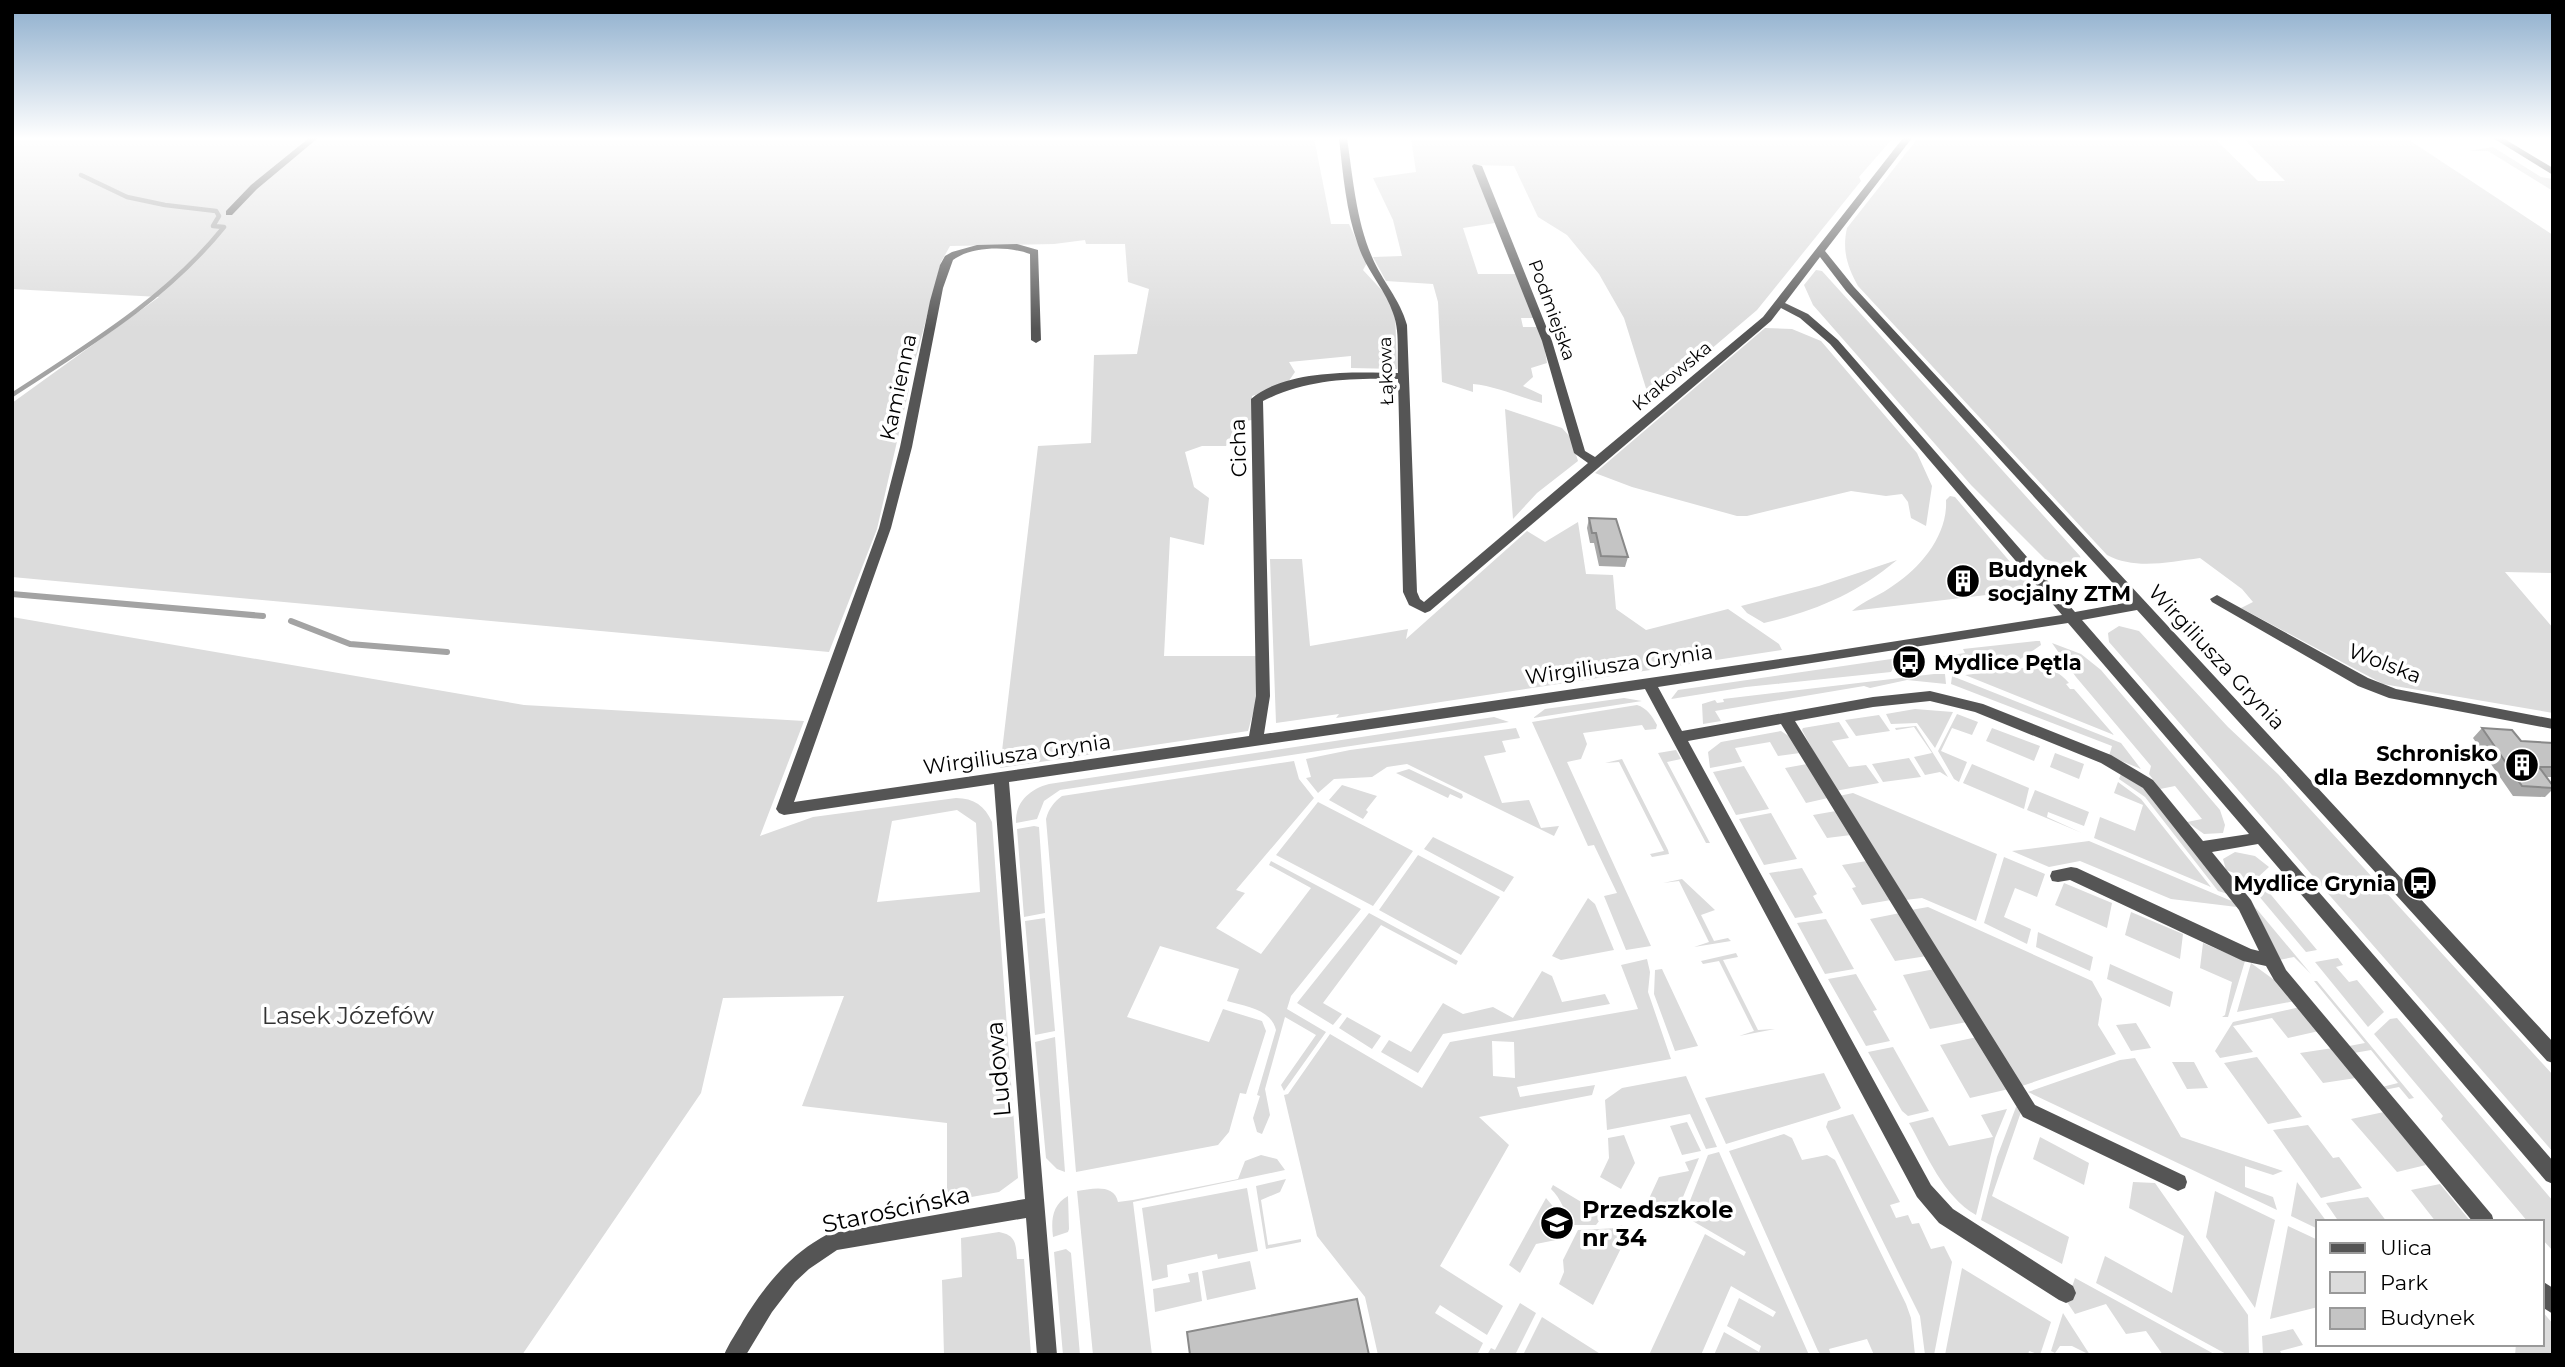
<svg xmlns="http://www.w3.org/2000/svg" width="2565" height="1367" font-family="Montserrat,sans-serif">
  <rect width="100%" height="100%" fill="#fff"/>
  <path fill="#dcdcdc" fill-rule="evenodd" d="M12 138H1314L1331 224H1349L1367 263 1363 270 1390 299 1395 310 1397 369 1351 368V356L1289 362 1295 372 1286 385 1252 396V420L1238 422 1226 446H1202L1185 452 1194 487 1209 498 1204 545 1170 537 1164 656H1257L1258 695 1248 731 1000 768 1038 446 1091 443 1094 355 1137 354 1149 289 1128 282 1125 244H1086L1085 240 1054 244 950 246 941 262 917 354 906 383 909 389 877 529 829 652 12 577V403L159 297 12 289Z
    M1411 138H1893L1859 177 1861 181 1757 310 1650 401 1624 318 1599 274 1567 235 1538 217 1514 166 1473 165 1495 223 1463 228 1478 274H1516L1535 318H1521L1523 327H1537L1542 333 1547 363 1531 368 1533 377 1523 386 1542 395V403C1519 397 1496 386 1473 384V392L1442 382 1438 302 1433 284 1386 281 1373 257 1402 256 1393 220 1373 178 1416 172Z
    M1918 138H2214L2258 181H2285L2243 138H2406L2553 235V573L2505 572 2553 628V713L2383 684 2241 608 2253 602 2242 589 2200 558C2169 562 2135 570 2107 555L1858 286C1847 266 1842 250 1847 228Z
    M2493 147 2541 177 2553 179V191L2488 151H2469Z
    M1816 270 1822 271 2080 556 2081 562 2063 565 2045 559 1971 485 1813 305 1804 285Z
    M1765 328 1792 329 1821 341 1917 453 1932 486 1926 526 1911 518 1908 502 1902 494 1886 496 1851 491 1747 516H1737L1632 487 1595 473Z
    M1505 409 1562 428 1571 438 1578 461 1537 493 1513 519Z
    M1950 496 1955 497 2028 583V590L1852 611C1863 601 1881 595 1894 585 1921 567 1948 535 1946 500Z
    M1578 522 1586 574 1613 575 1616 609 1646 630 1728 609 1779 644 1782 650 1336 718 1339 714 1276 723 1270 559H1302L1310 646 1408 629 1406 639 1527 531 1545 542Z
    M1897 560C1856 594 1815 611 1764 623L1747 613 1741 606 1819 586Z
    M12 617 524 705 804 721 760 836 813 817 956 798C974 798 985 806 992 822L1018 1178 999 1192 955 1200 947 1191V1123L802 1106 844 996 723 998 701 1093 522 1355H12ZM957 810 976 823 980 892 877 902 892 821Z
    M2119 626 2139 631 2228 727 2278 774 2553 1075V1152L2109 642 2108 633Z
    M2036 641H2040L2041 645 2019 660 1945 667 1938 657 1965 653 1963 649Z
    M2052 643 2081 654 2101 670 2220 810 2225 825 2223 833 2204 834 2187 822 2202 819 2175 786 2160 789 2149 774 2151 766 2076 677Z
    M1898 658 1891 672 1746 687 1671 699 1678 690Z
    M2032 667C2048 666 2059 671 2069 683L2066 684 2070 689H2074L2114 735 1965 675Z
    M1934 674H1945L1946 684 1907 680 1870 688 1864 686 1715 711 1721 721 1703 724 1702 704 1715 700 1717 703 1724 702 1723 699Z
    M1952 676 2121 743 2141 769 2109 756 2112 746 1951 684Z
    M1624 698 1642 701 1533 718 1545 709Z
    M1637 705C1647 708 1652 716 1657 725L1656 729 1645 730 1642 725 1583 733 1587 744 1581 759 1567 762 1651 946 1626 950 1604 896 1617 893 1594 845 1588 846 1532 722Z
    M1915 709 1953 712 1935 748 1917 723 1891 724 1886 714Z
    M1957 714 1978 722 1972 735 1952 728 1941 751 1967 762 1959 782 1954 779 1938 751Z
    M1879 715 1890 731 1856 736 1845 720Z
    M1494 717 1509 722 1060 790 1044 801 1037 819 1016 823C1015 802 1030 789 1049 784Z
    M1839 722 1849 738 1832 741 1849 767 1866 765 1879 783 1835 791 1802 730 1803 728Z
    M1916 726 1948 777 1940 772 1925 775 1914 757 1932 753 1914 727 1896 730 1895 728Z
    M1516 728 1520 738 1502 741 1506 752 1484 756 1502 803 1529 800 1541 828 1559 826 1554 836 1407 764 1387 767 1372 777 1334 779 1318 793 1306 778 1311 777 1306 759 1350 750Z
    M1992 728 2040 746 2034 761 1986 741Z
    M1781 731 1790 737 1800 753 1778 756 1770 742 1735 748 1742 762 1710 768 1708 752 1721 742Z
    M1676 750 1681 759 1667 762 1710 843H1706L1658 753Z
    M2055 753 2084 764 2079 779 2050 767Z
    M1909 758 1921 777 1883 782 1872 764Z
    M1622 759 1668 850 1669 854 1652 857 1650 854 1664 851 1619 762 1605 763Z
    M1294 761 1299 779 1314 798 1236 890 1245 893 1216 928 1261 954 1311 888 1269 865 1271 861 1361 909 1291 996 1287 1009 1326 1032 1284 1091 1281 1085 1316 1035 1285 1017 1265 1089 1270 1115 1262 1134 1257 1132 1253 1118 1260 1096 1257 1095 1276 1030C1270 1008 1246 1007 1227 1001L1239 969 1160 946 1127 1017 1209 1042 1223 1009 1262 1021 1266 1031 1246 1094 1240 1093 1229 1132 1218 1145 1076 1172 1046 819C1049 808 1054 802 1062 796Z
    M1807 764 1828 798 1806 803 1785 768Z
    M1972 764 2029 788 2024 809 1963 783Z
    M1744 766 1769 809 1736 815 1713 772Z
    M1409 769 1462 794 1463 797 1461 799 1450 794 1448 798 1396 773Z
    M2121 774 2145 789 2228 894 2218 891 2145 797 2119 779Z
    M2118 782 2141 799 2211 887 2094 838 2100 817 2135 831 2143 805 2114 793Z
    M1342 785 1377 796 1366 810 1368 812 1363 819 1329 800Z
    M2035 790 2089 812 2084 826 2048 812 2047 817 2082 833 2027 810Z
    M1853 793 1997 854 1976 921 1922 898 1905 900 1839 796Z
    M1318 802 1413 851 1373 906 1276 855Z
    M1836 811 1851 835 1827 838 1813 815Z
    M1771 813 1797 859 1764 865 1739 819Z
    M1034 826 1039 827 1045 913 1024 917 1017 829Z
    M1433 837 1514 877 1504 892 1424 849Z
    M2089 841 2234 902 2237 907 2171 899 2080 861 2049 867 2012 851Z
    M2235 852 2255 856 2269 867 2257 878 2317 950 2306 952 2242 876 2226 870 2223 859Z
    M1418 855 1500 897 1461 955 1379 910Z
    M2004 857 2045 874 2037 897 2015 888 2004 917 2031 929 2027 944 1984 923Z
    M1867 861 1891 900 1862 905 1852 888 1856 887 1842 865Z
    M1802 868 1817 894 1813 896 1823 913 1795 918 1769 873Z
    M1682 879 1715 910 1701 915 1714 941 1728 938 1731 941 1694 947 1709 942 1679 881 1663 883Z
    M2064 883 2112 903 2107 928 2055 905Z
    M1588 898 1595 904 1614 950 1561 960 1552 956Z
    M1928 907 2092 981 2102 999 2098 1025 2116 1054 2022 1086 1911 910Z
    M2255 907 2311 974 2294 957 2279 960Z
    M2131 912 2183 934 2180 959 2125 935Z
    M1369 913 1458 961 1456 965 1381 925 1323 1003 1342 1014 1333 1025 1297 1003Z
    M1900 913 1927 956 1895 961 1870 919Z
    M1045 918 1055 1031 1035 1035 1025 921Z
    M1826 919 1854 969 1825 974 1797 923Z
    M2038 932 2093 957 2090 971 2036 947Z
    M2203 943 2245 961 2228 1017H2222L2225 1015 2232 982 2200 968Z
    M1736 953 1738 957 1723 960 1758 1030 1775 1029 1739 1036 1754 1031 1719 961 1703 964 1701 961Z
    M2338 958 2343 965 2336 967 2349 982 2357 980 2384 1012 2368 1027 2315 962Z
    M1647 959 1650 972 1648 992 1671 1059 1517 1087 1520 1097 1595 1085 1592 1095 1479 1117 1509 1145 1440 1266 1503 1306 1487 1335 1440 1305 1435 1313 1483 1343 1477 1355H1378L1365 1297 1317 1236 1284 1095 1288 1094 1330 1034 1422 1088 1450 1042 1638 1009 1621 965ZM1492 1041 1514 1042 1515 1078 1493 1076Z
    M2251 963 2277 982 2295 1001 2237 1012Z
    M2110 964 2173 992 2170 1007 2107 979Z
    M1662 969 1698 1046 1675 1051 1654 994 1655 970Z
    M1935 969 1967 1022 1930 1029 1903 975Z
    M1542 971 1552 976 1562 1002 1605 994 1610 1004 1443 1034 1418 1073 1381 1052 1389 1040 1411 1052 1443 1003 1463 1014 1493 1007 1513 1018Z
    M1856 974 1877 1010 1873 1011 1890 1041 1866 1046 1828 979Z
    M2314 981H2317L2414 1098 2409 1099 2399 1087 2384 1090 2382 1087 2398 1083 2371 1050 2354 1053 2349 1046 2365 1043Z
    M2300 1007 2319 1031 2288 1038 2272 1018 2233 1026 2253 1052 2220 1058 2215 1051 2233 1022Z
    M1347 1017 1381 1036 1372 1049 1339 1028Z
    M2397 1018 2553 1201V1251L2542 1239V1222H2528L2441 1119 2443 1116 2374 1034 2390 1019Z
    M2136 1023 2151 1048 2131 1051 2116 1025Z
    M1055 1037 1065 1172 1057 1169 1046 1158 1035 1042Z
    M1977 1037 2009 1089 1970 1098 1940 1045Z
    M1893 1047 1929 1111 1908 1116 1902 1111 1868 1052Z
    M2333 1048 2356 1078 2323 1083 2300 1053Z
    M2257 1057 2302 1117 2268 1124 2224 1063Z
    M2135 1058 2181 1137 2283 1171 2273 1175 2245 1166V1187L2273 1197 2277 1210 2028 1092 2120 1060Z
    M2172 1062H2194L2208 1088 2187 1089Z
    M1824 1073 1841 1108 1838 1110 1726 1144 1705 1098Z
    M1686 1076 1717 1147 1706 1149 1690 1114 1607 1130 1605 1100 1622 1088Z
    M2019 1106 2022 1109 1992 1196 2069 1237 2062 1264 1981 1220 1997 1157 2016 1107Z
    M2007 1109 1995 1138 1976 1215C1943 1196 1927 1155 1909 1123L1933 1117 1949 1146 1993 1137 1981 1115Z
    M2384 1112 2426 1165 2397 1172 2351 1119Z
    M1853 1114 1900 1202 1890 1205 1896 1218 1908 1215 1912 1224 1919 1223 1931 1249 1944 1246 1952 1262 1934 1355H1925L1920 1316 1826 1127 1828 1121Z
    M1687 1122 1701 1151 1682 1155 1670 1126Z
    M2308 1125 2333 1158 2339 1157 2362 1188 2321 1198 2273 1130Z
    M1784 1134 1792 1138 1802 1160 1827 1155 1835 1160 1906 1304 1911 1318 1915 1355H1874L1867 1339 1829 1349 1831 1355H1821L1818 1351 1729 1151Z
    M1624 1135 1635 1163 1621 1189 1600 1177 1609 1158 1608 1138Z
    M2040 1137 2089 1163 2084 1185 2033 1159Z
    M1719 1152 1809 1355H1714L1724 1332 1759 1352 1761 1346 1727 1326 1739 1298 1773 1317 1776 1312 1731 1286 1701 1355H1649L1705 1234 1744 1256 1746 1252 1684 1216 1708 1155Z
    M1261 1155 1277 1159 1285 1170 1133 1202 1152 1355H1093L1077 1191C1091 1189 1114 1183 1118 1202L1133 1200 1238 1179 1245 1161Z
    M1699 1158 1674 1219 1647 1203 1659 1177 1689 1171 1685 1162Z
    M1286 1179 1280 1192 1261 1200 1268 1245 1301 1239V1242L1266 1249 1256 1186Z
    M2133 1182 2155 1183 2248 1315 2249 1355H2228L2096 1283 2105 1256 2172 1293 2184 1236 2129 1208Z
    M2297 1182 2327 1222H2318V1229L2291 1216Z
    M2440 1184 2471 1222H2436L2411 1190Z
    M1553 1185 1608 1218 1607 1221H1599L1596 1225H1573C1565 1213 1561 1198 1551 1189Z
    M1247 1188 1258 1251 1218 1259 1217 1254 1167 1265 1168 1277 1152 1281 1142 1208Z
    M2215 1191 2275 1220 2255 1308 2206 1237Z
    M1068 1196 1069 1229 1068 1232 1053 1237C1051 1220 1052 1205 1068 1196Z
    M2368 1197 2387 1222H2339L2326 1203Z
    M1546 1198 1571 1228 1566 1238 1536 1244 1520 1273 1509 1265Z
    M1621 1225 1630 1230 1593 1305 1559 1284 1564 1272 1563 1260 1578 1230 1619 1228Z
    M2288 1226 2318 1240V1307L2270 1319Z
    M999 1232C1016 1235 1016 1244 1017 1259H1024L1031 1355H944L942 1280 962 1277 961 1238Z
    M1066 1249 1071 1253 1080 1355H1063L1054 1252Z
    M1250 1261 1256 1289 1207 1300 1202 1271Z
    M1962 1268 2051 1322 2040 1355 2029 1351 2028 1355H1945Z
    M1198 1272 1202 1301 1155 1312 1153 1289 1190 1282 1188 1274Z
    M2075 1278 2216 1355H2163L2146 1331 2126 1334 2106 1304 2075 1314 2067 1302Z
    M1520 1303 1536 1313 1515 1355H1487L1491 1348 1495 1350Z
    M2542 1311 2553 1324V1355H2515L2516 1344H2542Z
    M2063 1313 2090 1355 2072 1346H2060L2055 1353 2051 1351Z
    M1542 1317 1602 1355H1523Z
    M2293 1329 2303 1345 2280 1351 2282 1355H2263L2262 1336Z"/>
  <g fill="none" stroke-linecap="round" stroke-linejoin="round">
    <path stroke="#a3a3a3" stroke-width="4.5" d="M12 395C89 345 166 299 224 227L213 226 219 216 216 211 165 205 127 197 81 175"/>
    <path stroke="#a3a3a3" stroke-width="6" d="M12 594 263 616
      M291 621 350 644 447 652"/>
    <path fill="#555" fill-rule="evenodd" d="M309 138H318L257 189 232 215H226V211L251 185Z
      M1339 138H1347C1353 178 1356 220 1372 257 1382 281 1400 299 1407 325L1417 592 1420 599 1424 602 1588 463 1574 453 1542 341 1472 166 1474 164 1482 166 1552 341 1585 451 1595 457 1763 317 1903 138H1912L1825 251 1854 287 2553 1042V1063L2547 1061 2137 610 2082 620 2553 1161V1184L2546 1181 2258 844 2212 852 2251 900 2286 970 2492 1215 2494 1222H2473L2274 980 2266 966 2243 961 2070 880 2058 882 2052 881 2050 876 2052 871 2071 867 2077 868 2251 949 2259 951 2239 910 2143 788 2101 763 1975 712 1930 701 1873 707 1795 721 2035 1105 2185 1176 2187 1182 2185 1188 2178 1191 2023 1117 1781 724 1688 741 1931 1185 1953 1209 2073 1286 2076 1293 2073 1300 2066 1303 2059 1300 1939 1223 1917 1197 1645 689 1009 782 1057 1355H1037L1026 1218 837 1250 809 1269 795 1282 772 1312 746 1355H724C729 1343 737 1332 743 1321 766 1284 790 1254 828 1234L1025 1199 994 784 784 815 779 813 776 809 879 528 900 447 930 301 940 265 945 256 952 252 977 245 1017 244 1038 250 1041 340 1036 343 1031 340 1030 254C1009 246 972 246 953 260L943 288 912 447 891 528 794 802 1249 736 1256 696 1251 399C1286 369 1355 372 1398 373 1397 353 1400 331 1393 313 1385 289 1366 270 1358 245 1346 211 1343 174 1339 138ZM1820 257 1846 291 2130 602 2075 612 1838 340 1808 314 1785 303ZM1781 308 1800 318 1830 344 2062 615 1808 655 1264 734 1270 696 1263 401C1307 379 1350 378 1398 379L1403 592 1409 605 1425 613 1430 611 1771 321ZM2068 623 2249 834 2203 841 2153 780 2111 755 1983 704 1930 691 1873 697 1682 731 1658 687Z
      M2493 138H2503L2553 168V175Z
      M2217 595 2368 678 2396 689 2553 719V729L2389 698 2358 686 2212 602 2210 599Z
      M2542 1281 2553 1288V1314L2542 1307Z"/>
  </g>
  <path fill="#a9a9a9" d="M1589 518 1628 557 1625 567 1599 566 1594 543H1590L1587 528Z
    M2482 728 2521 741 2553 743V777H2546L2553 786V789L2545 797 2513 796 2473 738Z"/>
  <path fill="#c4c4c4" stroke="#898989" stroke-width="2" d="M1589 518 1616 519 1628 557 1601 556 1596 533H1592Z
    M2482 728 2512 730 2521 741 2553 743V767H2539L2553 786V788L2522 786Z
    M1357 1299 1369 1355H1190L1187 1332Z"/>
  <linearGradient id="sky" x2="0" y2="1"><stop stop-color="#8cadcc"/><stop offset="0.42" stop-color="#fff"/><stop offset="1" stop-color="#fff" stop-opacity="0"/></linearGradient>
  <rect width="2565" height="329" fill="url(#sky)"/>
  <defs>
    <g id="building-disc" transform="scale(1.75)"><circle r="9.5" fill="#000" stroke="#fff"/><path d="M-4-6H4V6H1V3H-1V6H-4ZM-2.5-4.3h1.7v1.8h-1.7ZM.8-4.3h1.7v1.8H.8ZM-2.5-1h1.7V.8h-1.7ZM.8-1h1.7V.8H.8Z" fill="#fff"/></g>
    <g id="bus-disc" transform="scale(1.75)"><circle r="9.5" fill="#000" stroke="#fff"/><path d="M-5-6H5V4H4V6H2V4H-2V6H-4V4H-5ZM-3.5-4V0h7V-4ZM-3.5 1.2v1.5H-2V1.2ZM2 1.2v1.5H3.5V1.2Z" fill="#fff"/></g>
    <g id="school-disc" transform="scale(1.75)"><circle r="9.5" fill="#000" stroke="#fff"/><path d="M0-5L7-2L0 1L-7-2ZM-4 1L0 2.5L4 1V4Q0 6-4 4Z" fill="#fff"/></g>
  </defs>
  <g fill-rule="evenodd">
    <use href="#building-disc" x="1963" y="581"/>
    <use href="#bus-disc" x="1909" y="662"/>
    <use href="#building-disc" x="2522" y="765"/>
    <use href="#bus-disc" x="2420" y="883"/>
    <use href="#school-disc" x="1557" y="1223"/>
  </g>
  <g text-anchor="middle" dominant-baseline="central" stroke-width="7" stroke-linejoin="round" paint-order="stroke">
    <g font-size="18" fill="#000" stroke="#fff">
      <text transform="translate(1552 310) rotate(70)">Podmiejska</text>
      <text transform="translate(1386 371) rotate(-92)">Łąkowa</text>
      <text transform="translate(1672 376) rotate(-40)">Krakowska</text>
    </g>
    <g font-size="21" fill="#000" stroke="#fff">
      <text transform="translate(898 387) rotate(-78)">Kamienna</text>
      <text transform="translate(1238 448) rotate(-92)">Cicha</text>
      <text transform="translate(2217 657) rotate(47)">Wirgiliusza Grynia</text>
      <text transform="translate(2385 663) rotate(21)">Wolska</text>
      <text transform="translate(1619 664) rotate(-8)">Wirgiliusza Grynia</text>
      <text transform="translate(1017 754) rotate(-8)">Wirgiliusza Grynia</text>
    </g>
    <g font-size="21" font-weight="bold" fill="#000" stroke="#fff" text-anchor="start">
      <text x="1988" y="569">Budynek<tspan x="1988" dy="24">socjalny ZTM</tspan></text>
      <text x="1934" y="662">Mydlice Pętla</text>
      <text x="2498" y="753" text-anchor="end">Schronisko<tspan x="2498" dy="24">dla Bezdomnych</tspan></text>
      <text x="2396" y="883" text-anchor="end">Mydlice Grynia</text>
    </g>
    <g font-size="24" fill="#333" stroke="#fff">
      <text x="348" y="1015">Lasek Józefów</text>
    </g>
    <g font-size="24" fill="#000" stroke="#fff">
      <text transform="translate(998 1069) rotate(-95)">Ludowa</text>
      <text transform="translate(896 1209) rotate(-12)">Starościńska</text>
    </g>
    <g font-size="24" font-weight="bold" fill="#000" stroke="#fff" text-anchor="start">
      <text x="1582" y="1209">Przedszkole<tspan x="1582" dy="28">nr 34</tspan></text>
    </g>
  </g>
  <rect width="2565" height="1367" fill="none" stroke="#000000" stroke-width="28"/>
  <rect x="2316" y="1220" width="228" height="126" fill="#ffffff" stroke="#999999" stroke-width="2"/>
  <rect x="2330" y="1243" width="35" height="10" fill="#555555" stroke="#999999" stroke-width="2"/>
  <text x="2380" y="1255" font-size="21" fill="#000000">Ulica</text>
  <rect x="2330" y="1272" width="35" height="21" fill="#dcdcdc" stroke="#999999" stroke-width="2"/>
  <text x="2380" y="1290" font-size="21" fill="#000000">Park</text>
  <rect x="2330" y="1308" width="35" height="21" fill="#c4c4c4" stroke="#999999" stroke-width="2"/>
  <text x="2380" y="1325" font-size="21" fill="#000000">Budynek</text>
</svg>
